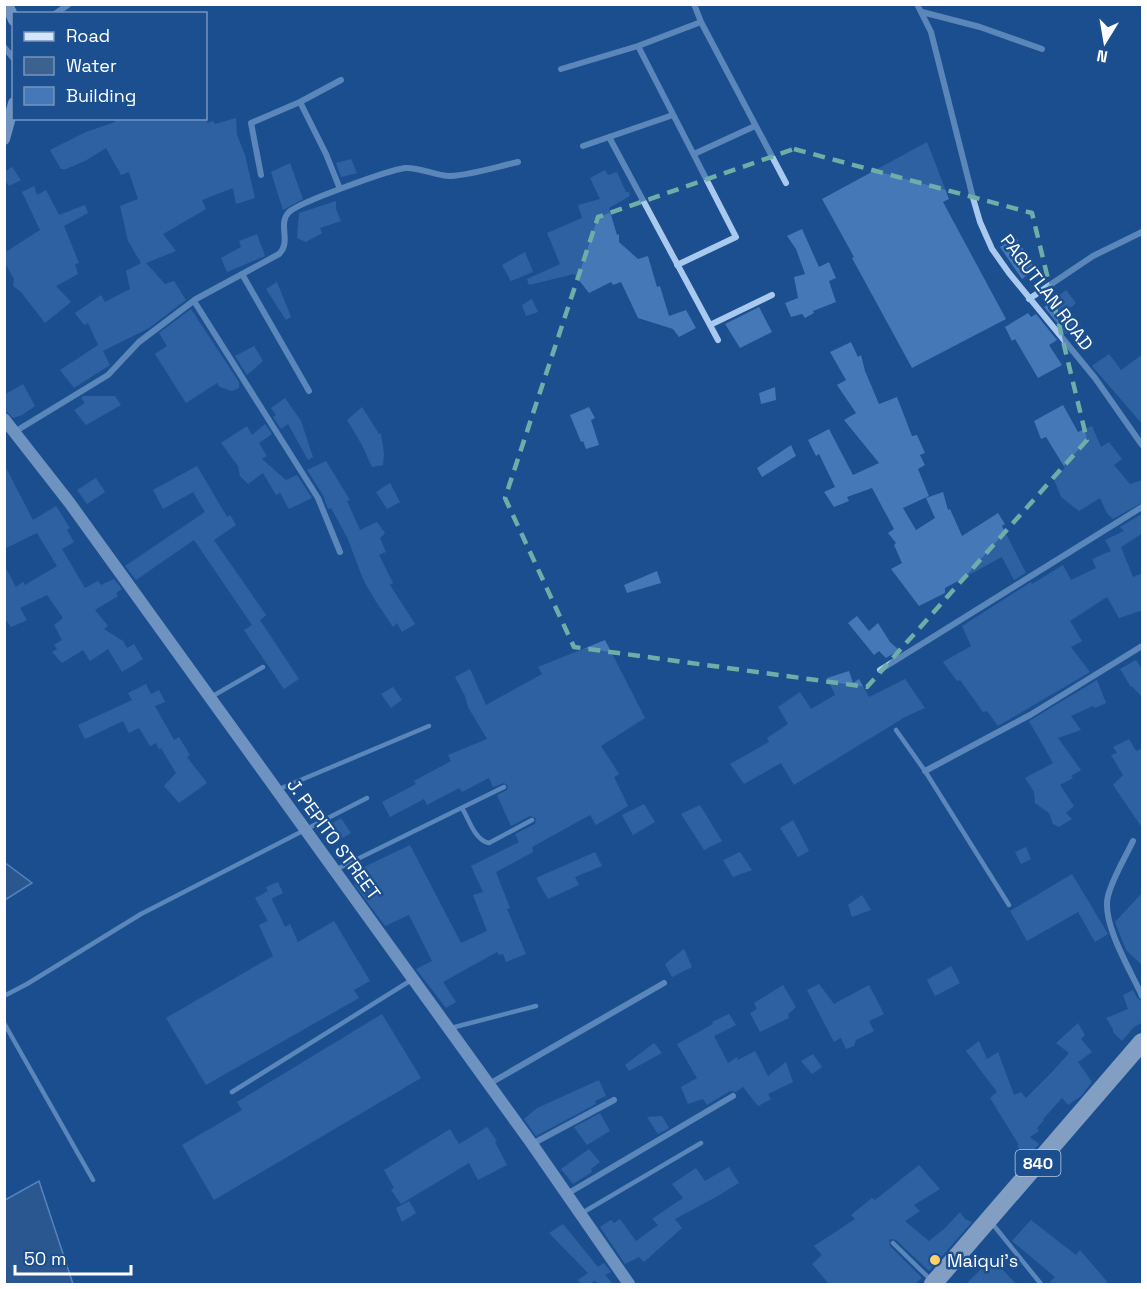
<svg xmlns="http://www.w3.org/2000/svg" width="1147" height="1289" font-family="'Space Grotesk',sans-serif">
  <rect width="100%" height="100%" fill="#1b4f8f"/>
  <path fill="#3c6290" stroke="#9cc4f0" stroke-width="1.5" d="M4 862 32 883 5 900H4Z
    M39 1181 73 1284H5V1200Z"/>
  <path fill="#4478b7" d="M113 118H206L207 123 213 121 215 124 236 118 237 135 245 155 255 198 236 204 233 188 202 200 206 209 163 234 176 251 146 263 165 284 174 281 186 300 149 328 103 351 110 365 74 388 60 370 98 345 88 323 84 325 75 313 101 295 105 302 130 289 126 271 141 263 128 241 120 206 138 199 129 172 121 175 106 148 85 161 66 169H61L50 150 86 132 115 122Z
    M927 142 949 199 943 202 1006 319 912 368 852 258 854 257 822 199Z
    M351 159 357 173 341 177 336 163Z
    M290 163 303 199 283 210 271 172Z
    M12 167 21 180 9 186 4 179V172Z
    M605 170 608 175 617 172 626 192H629L630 196 609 208 617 235 619 234V242L638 259 648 256 657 287 660 286 669 316 686 310 696 328 679 337 673 329 638 318 621 282 613 285 611 282 589 293 574 274 529 285 527 279 560 264 547 233 582 218 578 205 600 199 590 178Z
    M34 186 37 195 46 190 59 215 85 205 88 213 64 226 79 263 75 264 78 274 56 286 71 302 45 323 21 292 13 286 14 279 4 262V253L40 230 22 192Z
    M336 201V209L341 221 320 228 322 233 306 242 297 238 299 213Z
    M802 229 819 267 829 262 836 278 829 281 836 302 813 311 814 313 805 318 802 314 791 317 785 303 798 298 794 277 805 274 796 249 787 236Z
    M257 234 265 256 227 272 221 258 241 247 239 241Z
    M1016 237 1035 269 1022 279 1000 247Z
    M525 252 533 272 511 281 502 265Z
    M277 282 291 317 286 320 266 289Z
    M1066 290 1076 303 1069 309 1081 325 1066 334 1044 307Z
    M532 299 538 312 526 316 522 305Z
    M759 307 772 332 740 348 725 324Z
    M191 309 239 382V388L232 391 220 387 217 383 186 403 155 354 167 346 159 333Z
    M1028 313 1031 317 1036 314 1057 340 1049 345 1062 365 1038 378 1015 339 1012 341 1005 327Z
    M851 342 858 357 861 355 865 371 879 404 897 397 912 436 917 435 925 453 920 455 925 465 918 469 929 496 903 508 916 530 935 518 926 498 943 492 948 510 950 509 962 536 998 513 1005 524 1002 526 1026 573 1014 580 1002 557 945 588V593L919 606 891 569 902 563 894 545 896 543 888 533 894 529 872 488 847 497 849 501 834 507 824 492 835 487 819 454 816 456 808 440 829 429 853 475 879 463 844 420 856 413 837 385 846 380 830 352Z
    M254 346 263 361 247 375 235 356Z
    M1109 354 1121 370 1143 354V425L1092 366Z
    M23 384 35 406 22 415 13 418 4 409V395Z
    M775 387 776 400 761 404 759 393Z
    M83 396H115L121 405 86 425 74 410 85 403 81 398Z
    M285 398 301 421 313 457 308 460 288 424 281 429 273 417 276 415 271 408Z
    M1063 405 1078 432 1092 426 1101 447 1109 442 1122 459 1114 465 1130 484 1143 480V502L1113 519 1107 513 1100 498 1079 511 1061 497 1053 477 1065 468 1046 437 1041 439 1034 421Z
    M362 407 379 434H381L384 453 383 465 372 467 362 445 347 420Z
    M589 407 595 418 591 420 599 445 586 449 583 441 581 442 570 415Z
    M265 424 272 434 259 443 267 456 262 459 286 480 297 475 312 498 289 509 280 493 276 495 263 473 248 484 240 476 238 466 221 443 247 426 252 435Z
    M791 445 796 456 762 477 757 468Z
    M326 461 350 500 347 501 360 530 377 522 385 533 380 538 386 552 379 555 393 583 390 585 415 624 402 632 397 623 393 627 375 600 363 579 347 537 331 508 328 509 323 495 307 470Z
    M4 464 33 520 56 506 70 528 67 530 74 542 62 549 85 588 98 581 101 585 114 579 122 589 116 593 118 596 95 610 108 626 104 629 123 641 127 648 134 644 143 659 122 672 108 649 90 661 83 650 62 663 52 652 57 649 54 645 62 640 54 625 63 618 47 595 20 608 27 620 11 627 4 618V565L16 587 23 582 25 585 57 566 37 533 4 549Z
    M197 466 227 517 230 515 236 525 214 540 266 615 260 620 299 679 284 689 244 630 252 625 194 540 136 580 125 566 205 512 193 492 163 509 153 490Z
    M96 478 105 492 87 504 77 490Z
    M390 483 400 502 387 509 376 492Z
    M1143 513V533L1121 547 1133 577 1143 573V610L1119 618 1107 597 1070 621 1082 641 1071 647 1090 672 998 726 987 711 983 712 960 680 957 681 943 662 971 646 962 626 1031 582 1032 584 1063 565 1071 580 1096 568 1092 559 1111 551 1105 540 1124 531 1120 527Z
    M657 571 661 583 627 593 624 585Z
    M857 616 869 631 878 623 890 642 899 650 886 658 879 651 874 655 848 623Z
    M605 640 645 718 601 746 619 774 614 777 628 806 596 825 590 815 532 847 533 852 496 872 510 908 507 909 526 954 506 962 503 954 499 955 497 952 443 982 456 1002 446 1008 416 969 432 961 409 915 385 926 354 884 367 876 364 867 410 845 461 943 487 931 473 895 483 892 471 866 519 842 515 834 535 824 536 818 530 816 511 826 497 795 507 790 508 786 504 783 493 787 489 778 462 792 459 788 427 805 424 799 390 817 382 802 416 784 414 781 451 761 448 755 487 739 468 707 465 696 455 677 470 669 486 705 542 674 538 667Z
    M1136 660 1143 671V698L1132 686 1131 687 1120 669Z
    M849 671 853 683 859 679 869 697 905 679 925 708 905 717 794 785 781 763 744 784 730 764 769 742 767 738 788 724 778 707 800 692 811 709 835 695 827 678Z
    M1097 680 1106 703 1095 708 1093 706 1071 716 1081 730 1058 738 1081 770 1071 776 1073 778 1060 785 1074 806 1066 813 1072 819 1059 827 1053 824 1049 813 1035 803 1034 792 1025 778 1053 763 1029 721Z
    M146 684 151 694 159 690 165 702 155 706 174 740 179 737 190 755 187 757 207 783 179 803 164 786 176 773 161 748 159 749 156 743 150 746 139 728 129 733 123 721 85 739 78 725 132 700 128 693Z
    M393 687 402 700 391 708 381 694Z
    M1129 739 1136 751 1143 748V829L1113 785 1123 775 1111 755 1117 753 1113 747Z
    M644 804 655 822 633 835 622 815Z
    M700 805 722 841 704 850 681 814Z
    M341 818 351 833 333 844 323 829Z
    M793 820 809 851 798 857 780 828Z
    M1026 847 1031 859 1021 864 1015 852Z
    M595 852 602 866 575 877 579 885 548 899 536 878Z
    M740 852 752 870 733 877 723 860Z
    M1072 874 1108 934 1095 942 1078 912 1027 941 1010 911Z
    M278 882 283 893 271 899 266 887Z
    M268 891 285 927 290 924 298 942 334 921 370 981 354 990 359 998 206 1085 166 1018 273 956 259 925 268 921 255 898Z
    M1143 892V966L1126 950 1115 922Z
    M862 895 871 910 852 917 848 905Z
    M684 949 692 967 672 977 665 964Z
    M951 966 960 983 935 996 927 980Z
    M819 984 834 1004 869 985 884 1014 869 1021 874 1031 856 1040 854 1046 846 1049 841 1038 834 1042 807 990Z
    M783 985 796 1007 788 1014 789 1018 760 1032 750 1013 757 1009 754 1003Z
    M1133 990 1138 999 1143 1001V1022L1134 1027 1122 1041 1113 1032V1029L1106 1018 1128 1009 1123 995Z
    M382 1014 421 1078 214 1200 182 1145 242 1110 237 1102Z
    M729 1014 736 1025 714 1036 728 1063 737 1057 738 1060 755 1051 768 1076 786 1062 793 1082 768 1094 771 1099 758 1106 743 1087 736 1092 730 1091 707 1105 703 1099 688 1104 681 1087 697 1078 677 1044 713 1024 712 1022Z
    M1078 1023 1085 1035 1081 1039 1092 1052 1078 1062 1092 1082 1081 1096 1068 1105 1062 1098 1043 1119 1044 1120 1037 1128 1039 1131 1030 1137 1039 1144 1025 1160 1017 1145H1019L990 1098 997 1092 966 1051 979 1041 987 1059 998 1052 1014 1095 1021 1092 1026 1098 1053 1071 1069 1053 1056 1043Z
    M654 1043 662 1053 629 1071 625 1065Z
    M813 1054 822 1067 812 1074 801 1061Z
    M599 1080 606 1096 595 1101 596 1104 536 1136 524 1119 537 1108Z
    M600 1113 610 1131 587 1145 574 1127Z
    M662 1116 669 1128 658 1134 647 1117Z
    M487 1127 497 1141 495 1142 507 1165 478 1180 469 1163 401 1204 391 1190 394 1188 384 1170 450 1129 459 1144Z
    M589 1149 600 1162 591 1169 592 1172 573 1184 561 1169Z
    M919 1165 940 1189 914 1205 920 1211 905 1221 929 1241 944 1229 960 1212 965 1219 972 1222 929 1271 896 1240 892 1239 889 1240 890 1246 922 1278 915 1284H829L812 1264 822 1255 814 1246 855 1219 851 1215 872 1198 875 1200Z
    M729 1167 739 1183 716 1197 675 1219 682 1228 644 1262 639 1257 625 1264 600 1227 611 1220 614 1223 620 1219 636 1241 658 1225 652 1219 683 1198 672 1184 696 1168 705 1181Z
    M409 1201 416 1213 402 1222 396 1208Z
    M1031 1220 1076 1255 1080 1250 1109 1284H1048L1055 1277 1012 1241Z
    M563 1224 598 1267 604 1263 611 1272 605 1275 613 1284H599L595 1281 589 1284H581L578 1280 588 1273 549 1233Z
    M992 1258 1016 1284H966Z"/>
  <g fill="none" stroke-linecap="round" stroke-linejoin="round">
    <path stroke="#a9c9ee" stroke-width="4.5" d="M211 697 263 667
      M896 730 925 771 1009 905
      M277 790 429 726
      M462 808C469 819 475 841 489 843L532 820
      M337 869 504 787
      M4 996 27 984 141 914 367 798
      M4 1023 93 1180
      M451 1028 536 1006
      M232 1092 413 979
      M582 1213 701 1143
      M991 1222 1041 1284
      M893 1243 930 1279"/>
    <path stroke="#a9c9ee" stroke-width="6" d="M694 4 701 22 786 183
      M917 4 931 32 973 198 980 222 992 249 1009 273 1095 378 1142 445
      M922 12 980 27 1042 49
      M55 14 69 4
      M638 46 736 237 677 265
      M4 47 14 59
      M561 69 638 46 701 22
      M300 102 326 154 340 189
      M609 137 718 340
      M583 146 673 115
      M694 154 755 126
      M261 175 251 123 300 102 341 80
      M242 274 309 391
      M1029 299 1093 256 1142 232
      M194 301 318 498 340 552
      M710 325 772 295
      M16 431 108 375 139 342 196 299 279 254C292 242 277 224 289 212 300 202 389 170 405 168 420 167 435 176 450 176 472 175 496 167 518 162
      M880 670 1142 507
      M925 771 1030 715 1142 646
      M1133 841C1125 858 1113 877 1108 896 1101 923 1131 971 1142 996
      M489 1084 664 983
      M532 1144 614 1100
      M567 1194 733 1096"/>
    <path stroke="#d6e6fa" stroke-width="12" d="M7 4 14 20
      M4 139 14 103
      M4 419 69 502 532 1144 629 1284"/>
    <path stroke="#fff" stroke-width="18" d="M933 1284 1142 1042"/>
  </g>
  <path d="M0 0H1147V1289H0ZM794 149 1032 213 1087 440 867 687 574 647 505 498 598 217Z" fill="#1b4f8f" fill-opacity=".55" fill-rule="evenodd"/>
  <path fill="none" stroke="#6fada8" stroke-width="4.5" stroke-dasharray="12 8" stroke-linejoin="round" d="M794 149 1032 213 1087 440 867 687 574 647 505 498 598 217Z"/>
  <circle fill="#ffd166" stroke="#1b4f8f" stroke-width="2" cx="935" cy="1260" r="6"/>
  <g text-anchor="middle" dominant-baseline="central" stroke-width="5" stroke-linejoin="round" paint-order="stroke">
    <rect fill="#1b4f8f" stroke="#bbcadd" stroke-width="1.5" x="1015.5" y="1150" width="45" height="26" rx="4.5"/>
    <g font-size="16" font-weight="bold" fill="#fff">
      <text x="1038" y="1163">840</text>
    </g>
    <g font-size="18" fill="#fff" stroke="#1b4f8f">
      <text transform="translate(1047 292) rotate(53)">PAGUTLAN ROAD</text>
      <text transform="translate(334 839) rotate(54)">J. PEPITO STREET</text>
    </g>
    <g font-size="18" fill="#fff" stroke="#1b4f8f" text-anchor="start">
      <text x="947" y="1260">Maiqui's</text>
    </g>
  </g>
  <rect width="1147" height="1289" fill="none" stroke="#ffffff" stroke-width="12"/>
  <rect x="12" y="12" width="195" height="108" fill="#1b4f8f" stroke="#7695bc" stroke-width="1.5"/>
  <rect x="24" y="32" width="30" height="9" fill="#d6e6fa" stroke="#7695bc" stroke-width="1.5"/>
  <text x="66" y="42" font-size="18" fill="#ffffff">Road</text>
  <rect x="24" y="57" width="30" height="18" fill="#3c6290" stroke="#7695bc" stroke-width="1.5"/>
  <text x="66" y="72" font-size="18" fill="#ffffff">Water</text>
  <rect x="24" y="87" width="30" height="18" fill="#4478b7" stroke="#7695bc" stroke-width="1.5"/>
  <text x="66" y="102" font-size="18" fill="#ffffff">Building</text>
  <g transform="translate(1105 42) rotate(191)" stroke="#1b4f8f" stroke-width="4.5" paint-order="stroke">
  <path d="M0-4.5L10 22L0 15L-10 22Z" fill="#ffffff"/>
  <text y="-9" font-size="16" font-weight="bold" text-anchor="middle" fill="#ffffff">N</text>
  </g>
  <path d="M15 1265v9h116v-9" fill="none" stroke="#ffffff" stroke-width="3"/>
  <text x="24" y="1265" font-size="18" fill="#ffffff" stroke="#1b4f8f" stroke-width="4.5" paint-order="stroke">50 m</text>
</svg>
